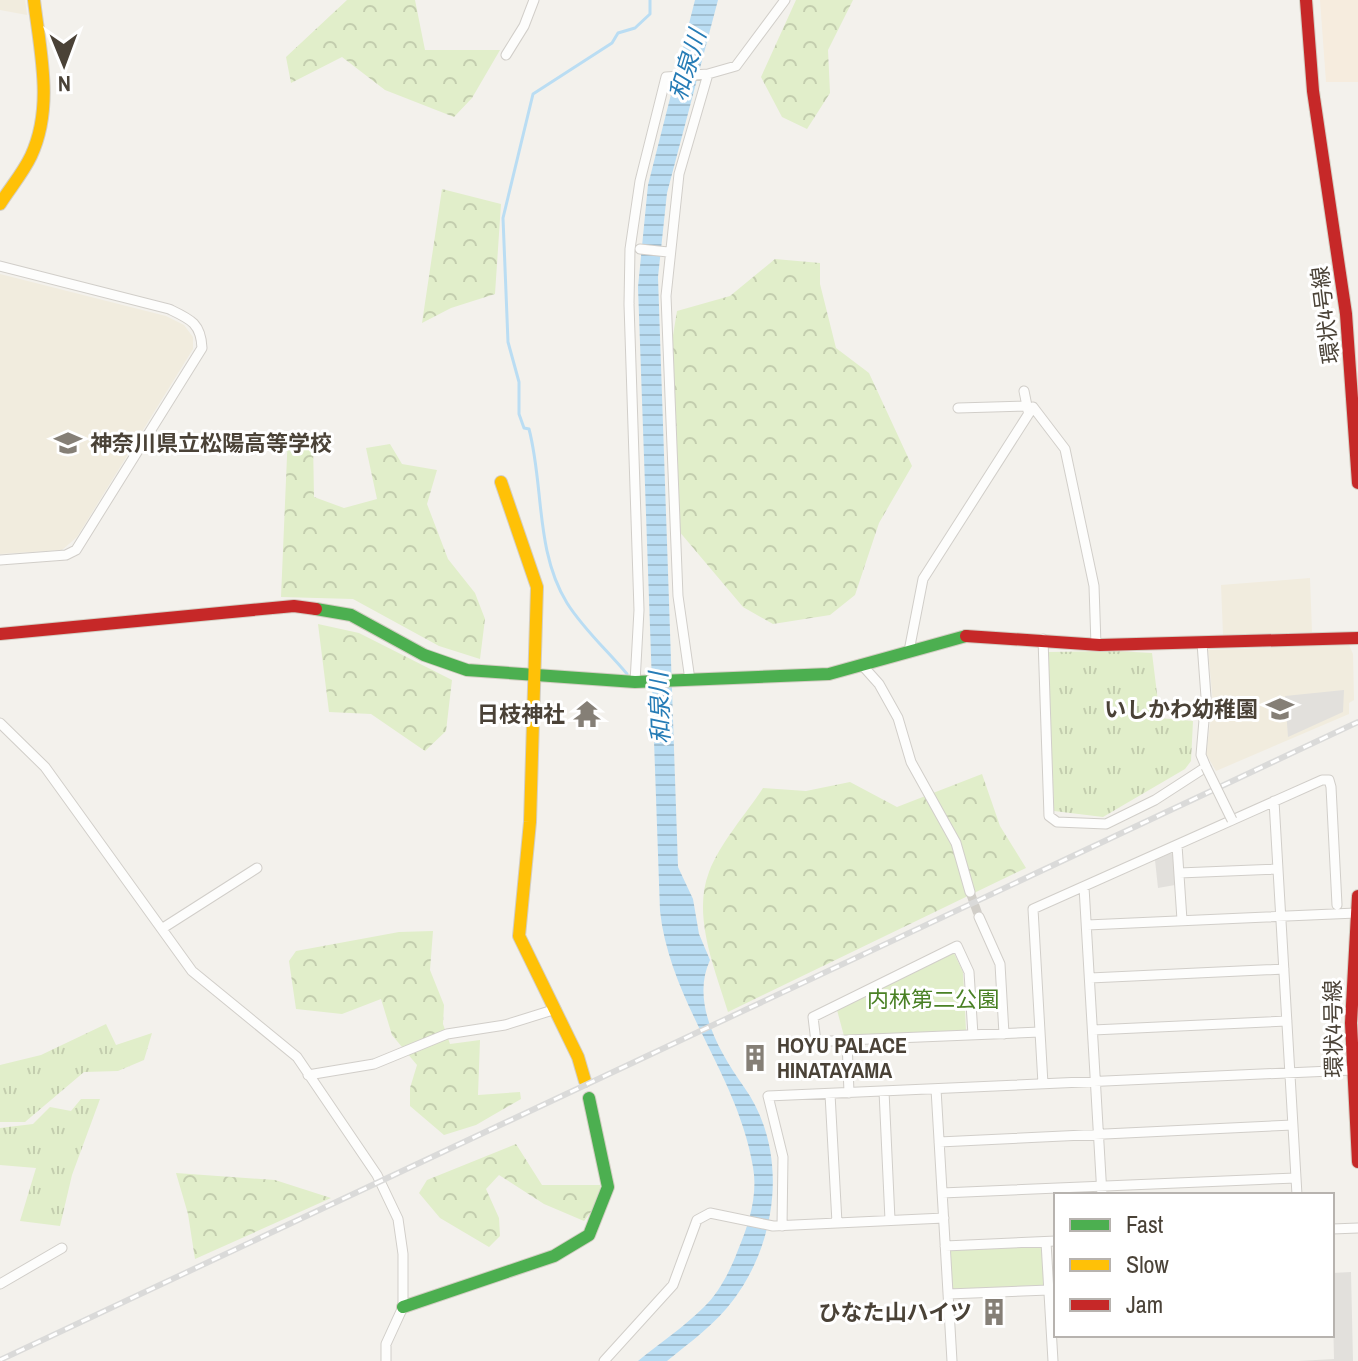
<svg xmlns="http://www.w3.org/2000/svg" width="1358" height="1361" font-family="'Archivo Narrow','Noto Sans JP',sans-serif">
  <defs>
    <pattern id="grass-tufts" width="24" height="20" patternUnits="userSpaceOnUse" patternTransform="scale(2)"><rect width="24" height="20" fill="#e1eeca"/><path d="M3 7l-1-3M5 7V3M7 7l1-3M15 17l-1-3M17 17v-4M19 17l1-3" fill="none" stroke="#c3cdae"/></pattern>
    <pattern id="forest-crowns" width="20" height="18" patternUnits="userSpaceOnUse" patternTransform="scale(2)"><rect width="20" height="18" fill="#e1eeca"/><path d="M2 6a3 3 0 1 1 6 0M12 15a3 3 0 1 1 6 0" fill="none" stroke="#c3cdae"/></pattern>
    <pattern id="water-rules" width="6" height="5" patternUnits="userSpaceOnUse" patternTransform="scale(2)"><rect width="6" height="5" fill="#baddf3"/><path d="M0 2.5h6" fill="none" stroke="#a1bfd1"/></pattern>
  </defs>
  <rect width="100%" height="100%" fill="#f3f1ec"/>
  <path fill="#f6ecde" d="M1320 0H1358V82H1326Z"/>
  <path fill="#f1ecde" d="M0 0H25L27 15 0 10Z
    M0 274 166 316 184 325 193 337V349L77 537 62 550 0 554Z
    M1310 578 1312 632 1223 635 1221 585Z
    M1349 645 1353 654 1354 700 1349 703V714L1216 771 1206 754 1213 703 1208 650Z"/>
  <path fill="url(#grass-tufts)" d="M1115 651 1152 653 1160 718 1193 721 1191 761 1185 769 1103 817 1054 811 1048 652Z
    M106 1024 116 1045 152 1033 144 1060 118 1071 84 1072 25 1122H0V1065L41 1055Z
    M81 1099H100L72 1175 60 1226 20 1221 36 1168 0 1165V1128L33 1124 50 1107 71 1111Z"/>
  <path fill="url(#forest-crowns)" d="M347 0H415L425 50H500L472 98 454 117 385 90 342 57 291 83 286 57Z
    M796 0H853L828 50 830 93 807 129 782 117 761 77Z
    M442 189 501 204 495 294 451 308 422 323Z
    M775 259 820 263V284L836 348 869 373 912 466 879 523 855 595 830 615 773 624 743 607 678 530 667 372 677 311 730 296Z
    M288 433 313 441 314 497 344 508 377 499 366 448 390 444 402 464 437 470 427 504 448 559 475 593 485 619 480 659 439 646 353 599 281 597Z
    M318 624 359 633 452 680 446 731 425 751 371 714 329 712Z
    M982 774 1000 826 1026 868 728 1012C715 969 692 916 709 872 720 843 746 814 763 788L806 791 850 782 897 807Z
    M433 931 430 970 444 1005 443 1024 450 1044 480 1040 478 1095 520 1092 521 1099 476 1125 444 1135 410 1106V1088L417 1065 392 1035 381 999 342 1014 296 1009 289 961 296 951 399 932Z
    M516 1144 542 1185H600V1200L584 1221 544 1204 499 1175 486 1189 499 1218 500 1236 489 1247 440 1218 419 1193 427 1180Z
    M176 1173 275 1180 331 1198 195 1259 188 1214Z"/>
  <path fill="#e1eeca" d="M954 953 963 972 966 1030 844 1036 837 1010Z
    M1042 1245 1045 1285 952 1289 949 1251Z"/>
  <path fill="#e2e0dc" d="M1344 690 1343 712 1288 737 1285 696Z
    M1171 853 1174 855 1175 885 1158 888 1155 860Z
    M1351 1272 1353 1361H1298L1334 1359 1332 1273Z"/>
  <path fill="url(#water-rules)" d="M695 0H718L667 193 658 277 678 867 693 899 699 934 710 960C690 1003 720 1053 744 1087 789 1150 778 1240 734 1299 716 1324 690 1342 667 1361H638C660 1343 684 1327 704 1307 719 1293 731 1269 738 1250 749 1224 758 1195 753 1167 738 1075 670 1003 660 911L638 287 648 185Z"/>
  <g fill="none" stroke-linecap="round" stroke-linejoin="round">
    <path stroke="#baddf3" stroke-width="3" d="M627 674C607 650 584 630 567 603 535 551 544 486 529 429L524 428 519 414V382L508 342 503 218 533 94 612 43 618 33 635 28 650 14V0"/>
    <path stroke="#d1cec8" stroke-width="9" stroke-dasharray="9 4.5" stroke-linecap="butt" d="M970 892 979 917"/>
    <g stroke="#d1cec9" stroke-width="11">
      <path id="street" d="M506 55 524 26 534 0
        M640 249 668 252
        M0 266 169 309C190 319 201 323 202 348L76 550 66 555 0 560
        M1024 391 1028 411
        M958 408 1027 406
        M1043 639 1049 816 1057 822 1106 824 1155 800 1206 767 1201 755 1206 697 1202 643
        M909 651 923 579 1033 407 1065 449 1094 586 1096 645
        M862 665 879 684 898 718 911 762 956 843 970 892
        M690 680 678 596 666 296 679 174 708 74
        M635 682 639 610 629 304 630 249 640 181 666 77 708 74 736 66 785 0
        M0 723 45 767 192 971 297 1057 377 1175 398 1219 403 1254V1307L386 1344V1361
        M1274 801 1297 1195
        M1177 845 1182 920
        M1179 873 1278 869
        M1084 887 1102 1195
        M979 917 1000 964 1004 1034
        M1087 925 1356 913
        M163 928 257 868
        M1090 978 1284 969
        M1093 1030 1287 1021
        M847 1040 816 1042 813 1017 957 946 969 972 973 1035
        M308 1075 374 1064 447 1034 505 1025 556 1009
        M1043 1084 1033 909 1322 780H1329L1331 787 1337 905
        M936 1089 952 1361
        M884 1091 890 1220
        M849 1093 847 1040 1040 1032
        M830 1094 837 1223
        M939 1142 1293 1125
        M942 1193 1296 1178
        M782 1226 783 1157 768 1096 1353 1070
        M1332 1229 1358 1228
        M1046 1242 1053 1361
        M945 1246 1056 1241
        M0 1284 62 1248
        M948 1294 1049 1290
        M604 1361 673 1285 697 1220 710 1213 773 1226 944 1218"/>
    </g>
    <g stroke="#d3cec3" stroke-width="14">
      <path id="fast" d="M316 609 351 615 424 655 467 670 635 682 829 674 966 636
        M403 1307 554 1256 589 1235 608 1187 589 1098"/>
    </g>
    <g stroke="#d3cec3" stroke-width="14">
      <path id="slow" d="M0 204C10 188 23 173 31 156 54 107 40 51 34 0
        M501 482 537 587 530 822 519 936 578 1057 585 1081"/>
    </g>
    <g stroke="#d3cec3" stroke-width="14">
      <path id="jam" d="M1306 0 1313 91 1346 314 1358 483
        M0 634 294 606 316 609
        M966 636 1100 645 1358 638
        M1358 896 1351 1023 1358 1162"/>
    </g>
    <use href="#street" stroke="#fdfdfc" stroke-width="9"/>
    <use href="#fast" stroke="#4caf50" stroke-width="12"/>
    <use href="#slow" stroke="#ffc107" stroke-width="12"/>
    <use href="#jam" stroke="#c62828" stroke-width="12"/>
    <g stroke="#dadad9" stroke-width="6">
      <path id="rail" d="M0 1360 1358 722"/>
    </g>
    <use href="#rail" stroke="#fff" stroke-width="3" stroke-dasharray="9" stroke-linecap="butt"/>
    <g stroke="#d1cec9" stroke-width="11" stroke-linecap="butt">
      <path id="street-bridge" d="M1206 767 1232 820"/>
    </g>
    <use href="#street-bridge" stroke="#fdfdfc" stroke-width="9"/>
  </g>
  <defs>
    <g id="school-bare" transform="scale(2.16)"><path d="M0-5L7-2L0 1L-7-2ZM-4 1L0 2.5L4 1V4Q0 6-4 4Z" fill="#857f76" stroke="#fff" stroke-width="2.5" paint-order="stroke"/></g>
    <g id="temple-bare" transform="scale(2.16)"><path d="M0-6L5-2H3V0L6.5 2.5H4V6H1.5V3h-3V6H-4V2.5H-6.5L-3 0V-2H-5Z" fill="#857f76" stroke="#fff" stroke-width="2.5" paint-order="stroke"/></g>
    <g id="building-bare" transform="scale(2.16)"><path d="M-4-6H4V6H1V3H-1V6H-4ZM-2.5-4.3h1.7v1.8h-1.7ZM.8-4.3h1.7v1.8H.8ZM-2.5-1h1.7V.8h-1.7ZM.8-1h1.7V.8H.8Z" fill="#857f76" stroke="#fff" stroke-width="2.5" paint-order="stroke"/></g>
  </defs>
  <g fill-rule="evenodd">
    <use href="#school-bare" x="68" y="443"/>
    <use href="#school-bare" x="1280" y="709"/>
    <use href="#temple-bare" x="587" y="714"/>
    <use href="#building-bare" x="755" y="1058"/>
    <use href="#building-bare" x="994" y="1312"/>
  </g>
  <g text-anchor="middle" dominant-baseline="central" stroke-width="6" stroke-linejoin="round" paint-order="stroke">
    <g font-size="22" fill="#4a4237" stroke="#fff">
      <text transform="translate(1325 315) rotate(-97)">環状4号線</text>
      <text transform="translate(1333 1029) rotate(-91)">環状4号線</text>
    </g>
    <g font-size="22" font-weight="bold" fill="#4a4237" stroke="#fff" text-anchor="end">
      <text x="90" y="443" text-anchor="start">神奈川県立松陽高等学校</text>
      <text x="1258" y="709">いしかわ幼稚園</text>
      <text x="565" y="714">日枝神社</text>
      <text x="777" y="1045" text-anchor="start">HOYU PALACE<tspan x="777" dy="25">HINATAYAMA</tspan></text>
      <text x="972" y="1312">ひなた山ハイツ</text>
    </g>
    <g font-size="22" fill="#4a8125" stroke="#fff">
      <text x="933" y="999">内林第二公園</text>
    </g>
    <g font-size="24" font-style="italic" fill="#267cb6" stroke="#fff">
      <text transform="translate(687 65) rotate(-73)">和泉川</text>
      <text transform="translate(659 708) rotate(-92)">和泉川</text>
    </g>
  </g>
  <rect x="1054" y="1193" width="280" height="144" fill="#ffffff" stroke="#b7b3af" stroke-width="2"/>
  <rect x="1070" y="1219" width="40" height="12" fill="#4caf50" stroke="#b7b3af" stroke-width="2"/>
  <text x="1126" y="1233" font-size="24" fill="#4a4237">Fast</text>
  <rect x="1070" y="1259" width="40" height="12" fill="#ffc107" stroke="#b7b3af" stroke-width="2"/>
  <text x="1126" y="1273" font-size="24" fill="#4a4237">Slow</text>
  <rect x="1070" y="1299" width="40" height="12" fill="#c62828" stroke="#b7b3af" stroke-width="2"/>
  <text x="1126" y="1313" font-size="24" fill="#4a4237">Jam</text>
  <g transform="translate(64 64) rotate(179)" stroke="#ffffff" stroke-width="6" paint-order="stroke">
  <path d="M0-6L14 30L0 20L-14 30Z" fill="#4a4237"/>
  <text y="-12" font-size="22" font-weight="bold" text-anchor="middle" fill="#4a4237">N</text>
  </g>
</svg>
